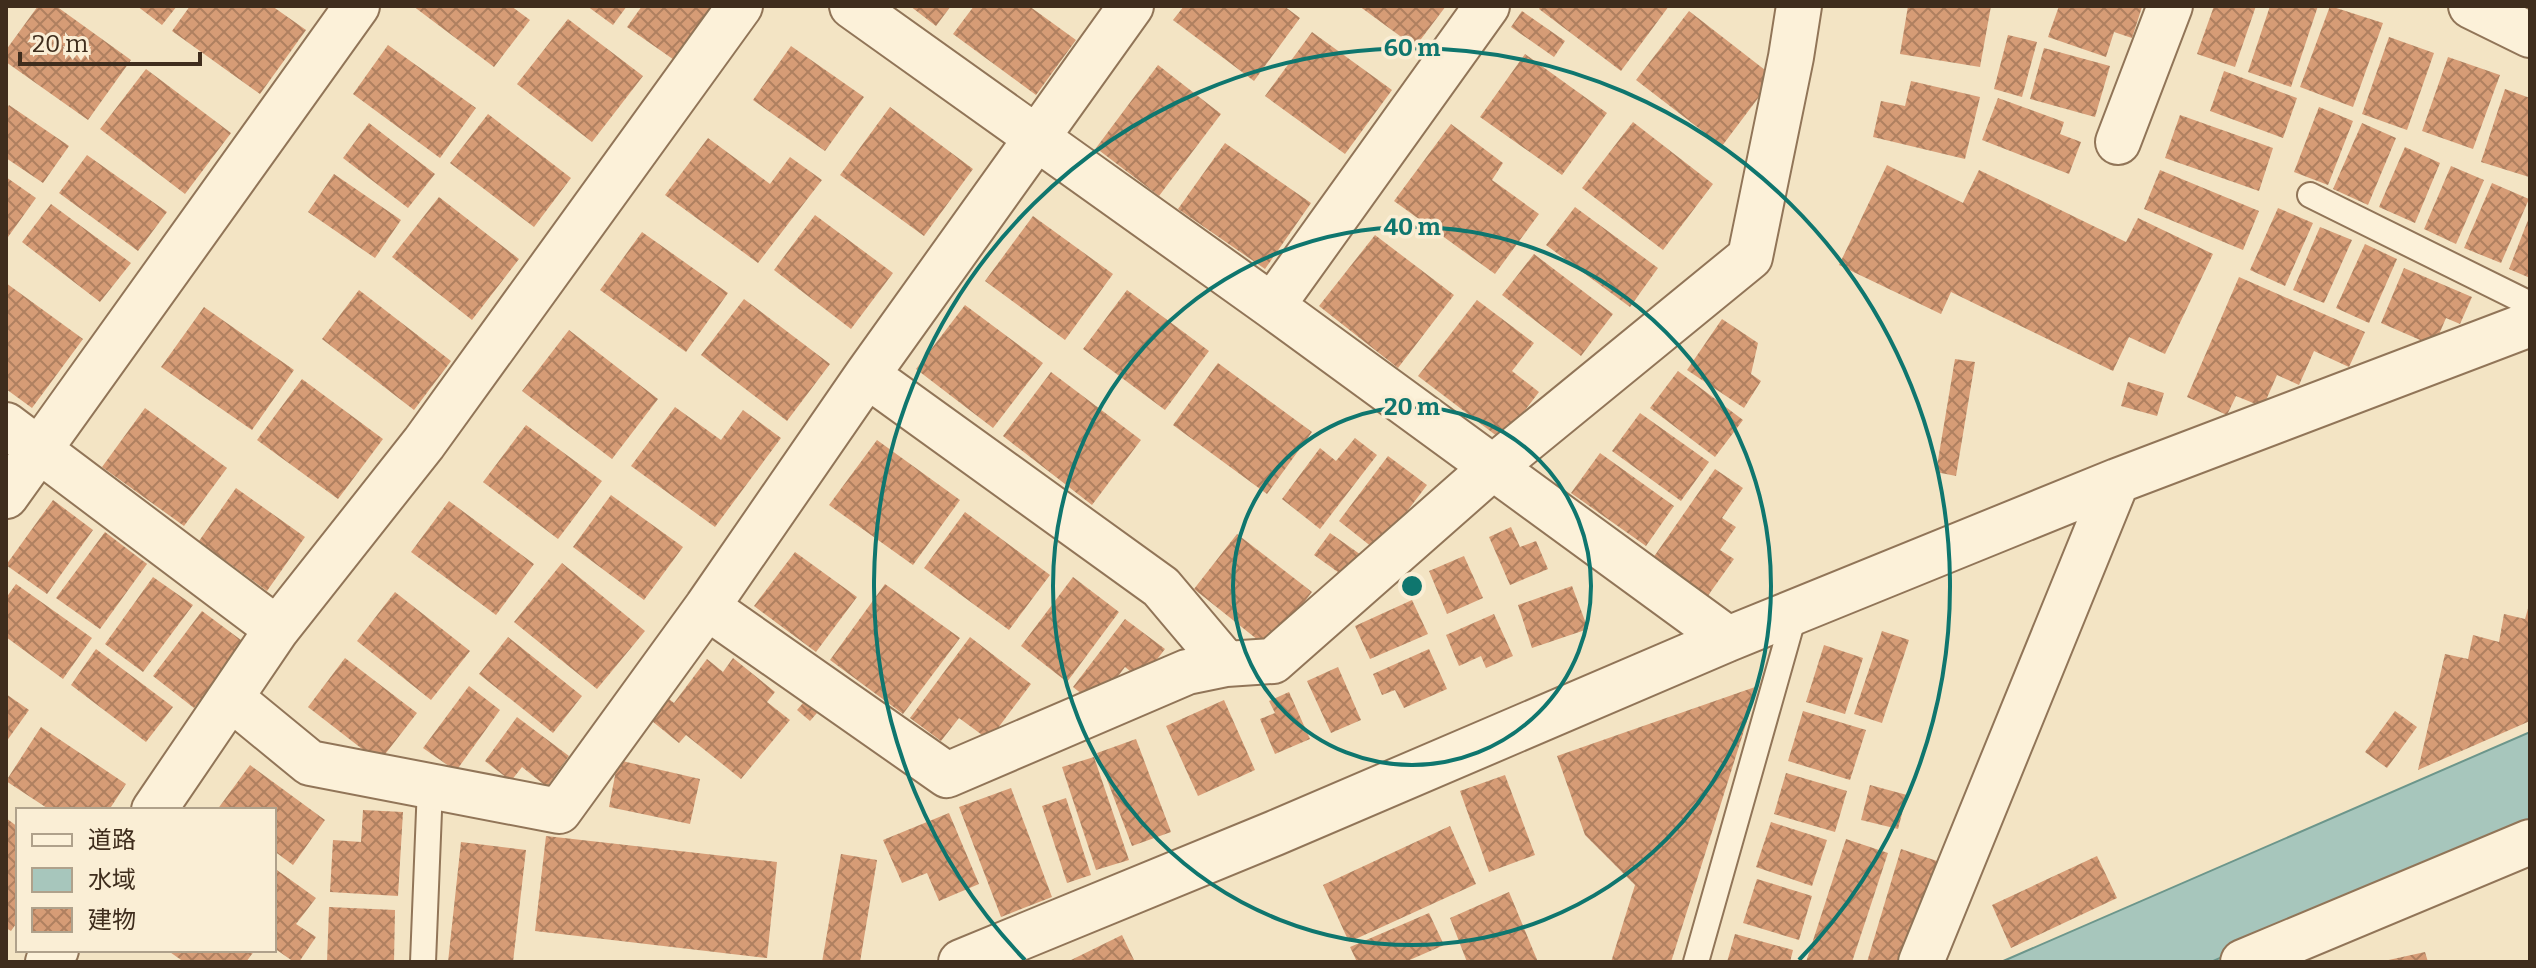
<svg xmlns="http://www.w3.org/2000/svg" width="2536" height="968" font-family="Bitter,'Noto Sans JP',serif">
  <defs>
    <pattern id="building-cross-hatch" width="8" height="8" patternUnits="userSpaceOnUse" patternTransform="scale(2)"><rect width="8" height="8" fill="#d69c76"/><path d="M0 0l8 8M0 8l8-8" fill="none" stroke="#af8060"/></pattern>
  </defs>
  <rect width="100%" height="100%" fill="#f3e4c4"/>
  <path fill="#a7c6bc" stroke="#6c968b" stroke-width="2" d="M2530 732V823L2211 962H2001Z"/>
  <path fill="url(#building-cross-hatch)" d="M38 6H56L131 60 88 120 6 62V50Z
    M137 6H177L162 25Z
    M190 6H272L306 30 260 94 172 31Z
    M413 6H511L530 20 494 67Z
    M587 6H627L613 25Z
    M642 6H718L677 62 627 27Z
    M910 6H951L936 26Z
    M974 6H1029L1076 40 1036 95 953 34Z
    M1184 6H1284L1300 18 1254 81 1173 20Z
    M1359 6H1446L1415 47Z
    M1541 6H1669L1621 71 1539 9Z
    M1908 6H1991L1980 67 1900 54Z
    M2059 6H2140L2142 7 2132 38 2114 32 2106 57 2048 37Z
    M2214 6H2256L2235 67 2197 54Z
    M2270 6H2318L2291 87 2248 72Z
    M2330 6 2383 23 2353 107 2300 87Z
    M1522 11 1565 41 1554 57 1511 27Z
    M1689 11 1774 77 1722 146 1636 80Z
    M568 19 643 76 592 142 517 84Z
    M1312 32 1392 90 1345 154 1265 96Z
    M2008 35 2037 42 2022 97 1994 89Z
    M2389 37 2434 53 2407 130 2362 114Z
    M388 45 476 108 440 158 353 94Z
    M791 46 864 97 825 151 753 100Z
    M2044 48 2110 66 2095 117 2030 99Z
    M1525 54 1607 113 1562 175 1480 117Z
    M2448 57 2500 75 2473 149 2422 131Z
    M1158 65 1221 114 1159 196 1096 148Z
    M146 69 231 133 185 194 100 129Z
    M2224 71 2297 98 2283 138 2210 111Z
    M1911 81 1980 97 1965 159 1873 137 1881 101 1905 106Z
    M2505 89 2530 98 2529 177 2481 162Z
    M1998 98 2064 122 2060 134 2081 142 2069 174 1982 140Z
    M9 105 69 146 43 183 6 158V110Z
    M890 107 973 169 924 236 840 175Z
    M2319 107 2353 121 2328 185 2294 172Z
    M488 114 571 178 534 227 450 163Z
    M2180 115 2273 148 2259 191 2165 158Z
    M1633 122 1713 184 1663 250 1582 188Z
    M369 123 435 174 408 208 343 158Z
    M2362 123 2396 138 2368 205 2333 189Z
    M1451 124 1503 163 1492 180 1539 214 1495 274 1394 201Z
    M708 138 770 184 790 157 822 180 758 263 665 195Z
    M1225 143 1311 203 1265 269 1178 209Z
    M2405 147 2440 163 2415 223 2379 207Z
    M87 155 167 212 138 251 59 193Z
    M1887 165 1963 203 1979 170 2126 242 2138 218 2213 254 2165 354 2129 337 2113 371 1951 292 1941 314 1839 265Z
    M2451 166 2484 180 2456 244 2424 229Z
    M2160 170 2259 211 2243 250 2144 209Z
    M334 174 401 220 375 258 308 212Z
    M6 177 36 198 8 237 6 235Z
    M2492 183 2529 199 2501 263 2464 248Z
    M439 197 519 259 472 320 392 257Z
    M51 204 131 263 100 302 22 242Z
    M1575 207 1658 268 1630 307 1546 245Z
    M2278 208 2313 223 2285 286 2250 270Z
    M815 215 893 273 851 329 774 270Z
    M2530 215V278L2509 269Z
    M1033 216 1113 274 1065 340 985 281Z
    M2320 227 2352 240 2324 303 2293 290Z
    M642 232 728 293 686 352 600 290Z
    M1375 235 1454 295 1398 368 1319 306Z
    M2365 244 2397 259 2369 323 2336 308Z
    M1534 254 1613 314 1581 356 1502 295Z
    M2404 268 2472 297 2460 324 2446 318 2434 346 2381 323Z
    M2239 277 2365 332 2349 367 2314 351 2299 385 2277 375 2263 407 2236 396 2227 415 2187 397Z
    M6 283 83 339 32 408 6 389Z
    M359 290 451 361 414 410 322 339Z
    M1127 290 1209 351 1165 410 1083 349Z
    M744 299 830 364 787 421 701 355Z
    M1477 300 1534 343 1512 371 1539 392 1502 440 1418 376Z
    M965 305 1043 363 993 428 916 369Z
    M204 307 294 370 252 430 161 367Z
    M1722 319 1758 343 1751 374 1761 381 1744 408 1687 370Z
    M569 330 658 399 612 459 522 391Z
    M1955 359 1975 362 1956 476 1936 472Z
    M1218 363 1312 432 1267 494 1173 425Z
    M1678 371 1743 420 1715 457 1650 408Z
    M1051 372 1141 440 1092 505 1003 436Z
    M302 379 383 439 338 499 257 440Z
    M2128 382 2164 393 2157 416 2121 406Z
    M675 407 721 440 743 410 781 438 715 527 631 466Z
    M145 408 227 468 184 526 102 467Z
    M1640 413 1709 462 1681 501 1612 451Z
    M526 425 602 481 558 539 483 482Z
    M1355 438 1377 455 1320 529 1282 499 1320 448 1336 461Z
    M877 440 960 500 913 565 829 505Z
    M1600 453 1674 506 1646 546 1571 493Z
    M1388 456 1427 485 1377 551 1339 521Z
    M1715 469 1743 488 1722 518 1736 527 1720 550 1734 559 1707 597 1653 558Z
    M236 488 305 537 267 591 199 541Z
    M611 495 683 547 644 600 573 547Z
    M53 500 93 530 47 594 6 565Z
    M449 501 534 564 496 615 411 552Z
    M965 512 1050 575 1009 630 924 568Z
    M1511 527 1520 547 1536 541 1548 569 1510 585 1489 537Z
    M105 532 147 564 100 629 56 598Z
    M1330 533 1364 557 1349 580 1314 555Z
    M1237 534 1312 592 1268 648 1194 589Z
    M795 552 857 597 816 652 754 606Z
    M1464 556 1483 598 1447 614 1429 571Z
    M562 563 645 631 597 689 514 622Z
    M153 577 193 605 143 672 105 644Z
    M1073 577 1119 612 1067 682 1021 646Z
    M16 584 92 638 63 679 6 637V598Z
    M885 584 960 638 903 714 830 660Z
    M1572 586 1588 629 1532 648 1518 605Z
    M395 592 470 651 431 700 357 641Z
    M1412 600 1428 634 1370 659 1355 626Z
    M2529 605 2530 721 2418 770 2445 654 2468 659 2473 635 2499 642 2504 614 2525 619Z
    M202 611 245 643 194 708 153 676Z
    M1494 614 1513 656 1486 668 1481 656 1459 666 1446 635Z
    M1125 619 1165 649 1141 680 1125 667 1096 705 1073 687Z
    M1882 631 1909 640 1882 723 1854 714Z
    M508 637 582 696 553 733 479 674Z
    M970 637 1031 684 989 740 959 718 941 741 910 718Z
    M1824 645 1863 658 1845 714 1806 702Z
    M96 649 173 707 146 742 71 685Z
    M1429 649 1447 689 1404 708 1395 690 1382 695 1373 674Z
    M345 658 417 713 379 762 308 707Z
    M733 658 775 692 767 702 790 720 741 779 686 735 679 743 647 717 664 695 674 703 707 659 723 672Z
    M1338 667 1361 720 1331 733 1307 681Z
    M469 686 500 710 456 771 423 748Z
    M1758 686 1671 962H1611L1635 885 1585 835 1557 756Z
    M1289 692 1310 739 1275 754 1260 719 1275 713 1269 701Z
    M6 694 29 710 6 742Z
    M1224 700 1255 770 1198 796 1166 726Z
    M803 703 817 713 810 721 797 710Z
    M1803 711 1866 730 1850 780 1788 761Z
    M2395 711 2417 727 2387 768 2365 752Z
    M517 717 569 756 547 787 522 767 511 781 485 761Z
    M41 727 126 784 109 810H50L6 781Z
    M1136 739 1171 832 1132 846 1097 753Z
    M1094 757 1129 860 1096 870 1062 767Z
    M618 760 700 779 690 824 609 807Z
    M250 765 325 820 293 865 274 851V810H217Z
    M1786 773 1847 791 1835 832 1774 814Z
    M1505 775 1535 855 1489 872 1460 791Z
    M1870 785 1907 795 1898 829 1861 820Z
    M1011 788 1052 897 1001 917 959 807Z
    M1066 798 1091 875 1067 883 1042 806Z
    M363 810 403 812 398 896 330 892 333 840 361 842Z
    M949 813 979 884 939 901 927 873 902 883 883 840Z
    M6 818 18 827V921L11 931 6 928Z
    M1771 822 1827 840 1812 886 1756 867Z
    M1450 826 1476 884 1349 942 1323 885Z
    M546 836 777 862 767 958 535 931Z
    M1846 839 1888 853 1852 962H1806Z
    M461 842 526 850 513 962H448Z
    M1901 849 1937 861 1905 962H1867Z
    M841 854 877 860 860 962H822Z
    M2097 856 2117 898 2011 948 1992 905Z
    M274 868 316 898 296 924 316 937 299 962H294L274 948Z
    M1757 879 1812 896 1799 940 1743 923Z
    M1509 892 1538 962H1467L1450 918Z
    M329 907 395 910 394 962H327Z
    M1429 913 1444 945 1405 962H1357L1350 947Z
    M1735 934 1793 950 1790 962H1727Z
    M1122 935 1135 962H1067Z
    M167 950H255L246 962H184Z
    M2425 952 2428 962H2384V961Z"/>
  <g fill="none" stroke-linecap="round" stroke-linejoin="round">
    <g stroke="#917558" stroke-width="28">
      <path id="lane" d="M2310 195 2530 304
        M423 962 430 786
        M1696 962 1795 612"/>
    </g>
    <g stroke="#917558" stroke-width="48">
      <path id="street" d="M852 6 1272 306 1728 639
        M2471 6 2530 35
        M2118 142 2170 6
        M1272 306 1487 6
        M867 375 1161 587 1226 664
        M6 425 277 629
        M6 496 357 6
        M707 607 947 775 1187 672 1226 664 1273 661 1492 468 1750 257 1791 57 1799 6
        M232 699 310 763 559 811 707 607 867 375 1131 6
        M154 810 277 629 424 443 740 6
        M48 962 56 950
        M961 962 1275 833 1728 639 2117 481 2530 324
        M1921 962 2117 481
        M2243 962 2530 842"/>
    </g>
    <use href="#lane" stroke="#fcf1d9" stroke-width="24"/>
    <use href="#street" stroke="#fcf1d9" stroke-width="44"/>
  </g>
  <g fill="none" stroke="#0f766e" stroke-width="4">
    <circle cx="1412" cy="586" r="179"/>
    <circle cx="1412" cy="586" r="359"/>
    <path d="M1025 960A538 538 0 1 1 1799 960"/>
  </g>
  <circle cx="1412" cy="586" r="12" fill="#0f766e" stroke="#faeed5" stroke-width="4"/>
  <g font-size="24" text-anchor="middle" font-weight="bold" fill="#0f766e" stroke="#faeed5" stroke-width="7" stroke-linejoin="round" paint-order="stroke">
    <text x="1412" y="56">60 m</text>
    <text x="1412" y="235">40 m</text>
    <text x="1412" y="415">20 m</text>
  </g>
  <rect width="2536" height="968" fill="none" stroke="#3f2d1d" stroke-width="16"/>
  <rect x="16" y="808" width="260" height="144" fill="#faeed5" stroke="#afa18b" stroke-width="2"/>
  <rect x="32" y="834" width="40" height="12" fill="#fcf1d9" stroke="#afa18b" stroke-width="2"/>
  <text x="88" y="848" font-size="24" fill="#3f2d1d">道路</text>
  <rect x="32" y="868" width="40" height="24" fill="#a7c6bc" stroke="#afa18b" stroke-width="2"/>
  <text x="88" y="888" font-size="24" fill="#3f2d1d">水域</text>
  <rect x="32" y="908" width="40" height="24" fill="url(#building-cross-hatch)" stroke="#afa18b" stroke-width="2"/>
  <text x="88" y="928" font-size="24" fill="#3f2d1d">建物</text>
  <path d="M20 52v12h180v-12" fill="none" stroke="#3f2d1d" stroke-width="4"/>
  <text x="32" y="52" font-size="24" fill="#3f2d1d" stroke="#faeed5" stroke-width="6" paint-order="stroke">20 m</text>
</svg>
